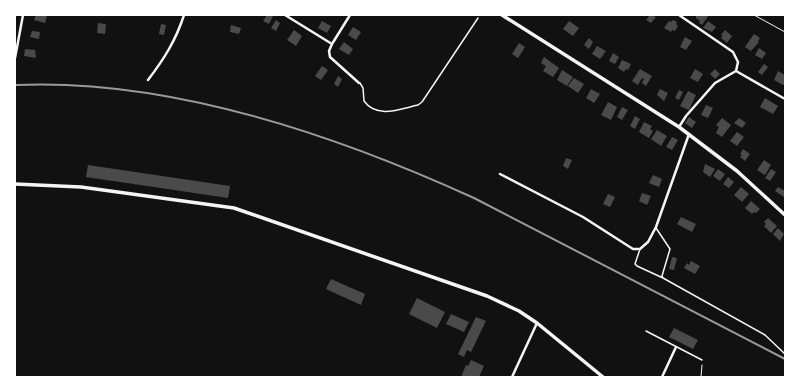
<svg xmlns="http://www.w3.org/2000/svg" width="800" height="392" font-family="Inter,sans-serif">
  <rect width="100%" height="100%" fill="#111"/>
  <path fill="#4a4a4a" d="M36 15H47L45 23 34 20Z
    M267 15 273 16 269 24 263 21Z
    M650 15 656 17 651 23 646 20Z
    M696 15H709L702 25 699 23 700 21 696 18Z
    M276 20 280 23 276 31 271 28Z
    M673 20 677 22 676 24 678 26 675 31 672 30 671 32 664 28 669 21 671 22Z
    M322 21 331 26 327 33 318 28Z
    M569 21 579 28 573 36 563 29Z
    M708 21 716 27 712 32 703 28Z
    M98 23 106 24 105 34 97 33Z
    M161 24 166 25 164 35 159 34Z
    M231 25 241 28 239 34 230 32Z
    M353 27 361 32 356 40 348 35Z
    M294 30 302 36 296 46 287 40Z
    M725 30 732 36 727 43 721 38 723 36 721 35Z
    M32 31 40 32 39 39 30 37Z
    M754 34 760 38 758 41 759 42 751 51 745 47Z
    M685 37 692 41 686 50 680 47Z
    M589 38 593 42 589 49 584 45Z
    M344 42 353 49 349 55 339 49Z
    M519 43 525 47 518 58 512 54Z
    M597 46 606 51 600 59 592 54Z
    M759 48 766 53 762 59 755 55Z
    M25 49 35 50 36 58 24 56Z
    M613 53 619 57 615 64 609 61Z
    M544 57 559 68 553 77 543 71 546 66 541 63Z
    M622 60 631 64 628 70 626 69 624 72 618 68Z
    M764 64 768 67 762 75 758 72Z
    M322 66 328 70 321 80 315 76Z
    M640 69 652 76 646 86 642 83 644 79 642 78 638 85 632 81Z
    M695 69 703 74 698 82 690 78Z
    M715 69 720 74 715 79 710 74Z
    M562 70 573 77 567 86 557 80Z
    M778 71 785 75V84L783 85 774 80Z
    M338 76 342 79 338 87 334 84Z
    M574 78 584 84 578 93 568 86Z
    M591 89 600 94 594 103 586 98Z
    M660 89 668 93 664 101 657 95Z
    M679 90 683 92 679 100 675 98Z
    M688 91 696 95 689 110 680 106Z
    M765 98 778 106 773 114 760 107Z
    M608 102 617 107 611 120 601 115Z
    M706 105 713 108 708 118 701 115Z
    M622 107 628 110 622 120 617 117Z
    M635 116 640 119 635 129 630 126Z
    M689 117 696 122 692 128 685 123Z
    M722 118 731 125 722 137 716 133 719 127 716 125Z
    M739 118 746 123 742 128 734 123Z
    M644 122 652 126 650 129 653 131 649 138 639 132Z
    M657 130 667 136 661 146 651 139Z
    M737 132 744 137 737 146 730 141Z
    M672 137 678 140 672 150 666 147Z
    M743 149 750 154 745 161 740 157 742 155 740 154Z
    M566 158 572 160 568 169 563 166Z
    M764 160 771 165 765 175 757 170Z
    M705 164 715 169 710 177 703 172Z
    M88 165 230 186 228 198 86 177Z
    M718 169 725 174 720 181 713 176Z
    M771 169 776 172 770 181 765 178Z
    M653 175 662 179 659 187 649 183Z
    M728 177 734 182 729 188 723 184Z
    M741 187 749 194 742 202 734 195Z
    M778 187 785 191 784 197 775 191Z
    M642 193 651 196 647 205 639 201Z
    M608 194 615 197 610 207 603 204Z
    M751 201 760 209 756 213 754 212 752 214 745 208Z
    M681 217 696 224 692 232 677 224Z
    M768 218 777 226 771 233 764 226 766 224 764 222Z
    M778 228 784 234 780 241 773 234Z
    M672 257 677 258 674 270 669 269Z
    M691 261 700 266 695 274 684 268 687 263 689 265Z
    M331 279 365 294 361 305 326 289Z
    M417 298 445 312 437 328 409 314Z
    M451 314 469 322 464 332 446 324Z
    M476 317 486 321 471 352 467 350 464 357 458 354Z
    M674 328 698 340 693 349 669 337Z
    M471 360 484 366 479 377H461L466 365 468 366Z"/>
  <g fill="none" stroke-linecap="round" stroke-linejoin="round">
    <path stroke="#f5f5f5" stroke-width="1" d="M754 15 785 32
      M701 377 702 365"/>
    <path stroke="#f5f5f5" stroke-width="1.5" d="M360 83 363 88 364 101C377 119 400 109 418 105L422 102 478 18
      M656 228 670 249 662 276 663 278 765 335 785 354
      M640 249 635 264 637 266 663 278
      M646 331 702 360"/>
    <path stroke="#f5f5f5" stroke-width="2.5" d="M285 15 332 44 329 51 330 57 359 83
      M679 15 733 52 738 62 736 71 785 99
      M332 44 350 15
      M15 58 23 15
      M148 80C164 59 176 40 184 15
      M679 127 686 116 715 83 736 71
      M500 174 583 217 633 249H640L648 242 656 227 689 134
      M512 377 537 323
      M662 377 676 347"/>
    <path stroke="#f5f5f5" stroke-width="3.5" d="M502 15 679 127 737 171 785 215
      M15 184 81 187 234 208 487 296 519 311 537 323 603 377"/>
    <path stroke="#9a9a9a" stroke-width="2" d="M15 85C168 78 336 135 474 198L785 359"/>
  </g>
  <rect width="800" height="392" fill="none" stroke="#ffffff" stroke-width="32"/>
</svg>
